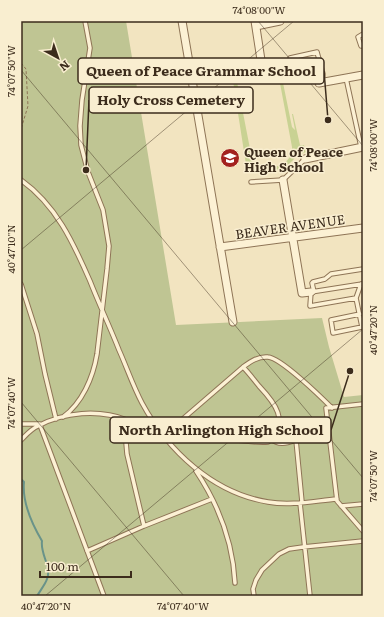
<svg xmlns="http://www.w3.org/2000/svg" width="384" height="617" font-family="Literata,serif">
  <rect width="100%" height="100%" fill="#f2e4c0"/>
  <path fill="#c9d293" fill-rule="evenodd" d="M258 64C268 63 275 64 281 73L292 127 295 130 292 114H293L300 145H304L306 152 298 155 284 169 247 171 233 81C235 68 247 67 258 64ZM265 67 275 71 279 78 292 147C294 167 261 175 252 159L237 82C238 69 254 68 265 67Z"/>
  <path fill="#bfc593" d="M21 21H126L176 325 322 318 329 347 344 397 363 395V596H21Z"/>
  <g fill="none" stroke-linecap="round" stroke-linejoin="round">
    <path stroke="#699389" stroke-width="2" d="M21 479 24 482C22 502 32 524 42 541 40 554 52 567 47 579 46 583 40 591 37 596"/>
    <g stroke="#8e7456" stroke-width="5.5">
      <path id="lane" d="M363 34 358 37 361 46H363
        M290 58 317 52 323 74 322 83
        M346 78 361 147
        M21 180C56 205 73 242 90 281 99 304 110 327 119 350 127 368 133 386 142 403 168 451 213 493 268 502 291 506 314 501 337 499
        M251 182 283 180 305 159
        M21 284 37 334 45 374 56 419
        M314 292 312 283 313 282 325 279 331 274 363 269
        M356 298 310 306 311 292 362 284
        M360 314 331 320 333 333 362 327 356 298 361 284
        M363 404 326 408 337 501 363 531
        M63 417C82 403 93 378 97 354L107 269 109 246 103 210 88 172 81 145 80 126 82 100 90 48 85 21
        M124 419 127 454 144 526 212 499
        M21 424H40
        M40 425 104 596
        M173 428C193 438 214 439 237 440 248 441 257 443 268 442 290 421 275 403 259 386 254 380 249 373 243 367
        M271 439C279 446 287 443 296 440L302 502
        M21 440C26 435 31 429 38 426 64 412 99 409 127 420 139 426 150 434 163 436L243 367C250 362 258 356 268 357 281 358 321 397 332 408
        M196 471C218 504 233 543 235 583
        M300 503 310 596
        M341 506 363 504
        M87 551 144 526
        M254 596 253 589 256 580 262 570 279 554 289 549 303 547 363 541"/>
    </g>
    <g stroke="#8e7456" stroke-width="9">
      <path id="street" d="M182 21 233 322
        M255 21 261 60
        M256 26 280 21
        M319 83 363 75
        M305 159 363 147
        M283 180 302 293 311 292
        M220 247 363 228"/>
    </g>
    <path stroke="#8e7456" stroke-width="1" stroke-dasharray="3 2" stroke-linecap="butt" d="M21 63 26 69 28 106 21 129"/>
    <use href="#lane" stroke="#fcf1d4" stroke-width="3.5"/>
    <use href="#street" stroke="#fcf1d4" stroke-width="7"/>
  </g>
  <path fill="none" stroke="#3c2c1c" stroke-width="1" stroke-opacity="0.45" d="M258 21 363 146M21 70 363 478M21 250 294 21M21 402 184 596M45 596 363 329"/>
  <defs>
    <g id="school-disc" transform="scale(1)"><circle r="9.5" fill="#a3211f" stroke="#f9eed0"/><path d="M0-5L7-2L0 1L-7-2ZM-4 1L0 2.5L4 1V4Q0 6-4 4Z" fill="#fff"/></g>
  </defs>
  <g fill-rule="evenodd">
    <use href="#school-disc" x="230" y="158"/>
  </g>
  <g text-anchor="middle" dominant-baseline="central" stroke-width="3" stroke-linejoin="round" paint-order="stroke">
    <g font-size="13" font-weight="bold" fill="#3c2c1c" stroke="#f9eed0" text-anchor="start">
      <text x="244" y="151">Queen of Peace<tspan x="244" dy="15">High School</tspan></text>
    </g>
    <g font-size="13" fill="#3c2c1c" stroke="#f9eed0">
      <text transform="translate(290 226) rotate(-8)">BEAVER AVENUE</text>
    </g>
  </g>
  <path fill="none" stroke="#3c2c1c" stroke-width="1.5" d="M328 120L324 71M86 170L89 100M350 371L331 430"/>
  <g fill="#3c2c1c" stroke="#f9eed0" stroke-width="1.5">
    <circle cx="328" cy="120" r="4"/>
    <circle cx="86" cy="170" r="4"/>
    <circle cx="350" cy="371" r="4"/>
  </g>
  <g fill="#f9eed0" stroke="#3c2c1c" stroke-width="1.5">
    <rect x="78" y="58" width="246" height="26" rx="4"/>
    <rect x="89" y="87" width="164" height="26" rx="4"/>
    <rect x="110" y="417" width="221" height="26" rx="4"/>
  </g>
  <g font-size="14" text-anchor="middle" font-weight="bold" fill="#3c2c1c">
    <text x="201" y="76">Queen of Peace Grammar School</text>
    <text x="171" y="105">Holy Cross Cemetery</text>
    <text x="221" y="435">North Arlington High School</text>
  </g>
  <rect width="384" height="617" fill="none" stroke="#f9eed0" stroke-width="44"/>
  <g transform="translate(58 58) rotate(140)" stroke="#f9eed0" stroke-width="3" paint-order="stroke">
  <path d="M0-3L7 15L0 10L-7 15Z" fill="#3c2c1c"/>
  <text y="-6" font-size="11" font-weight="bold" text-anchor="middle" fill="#3c2c1c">N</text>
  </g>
  <path d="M40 571v6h91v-6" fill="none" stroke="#3c2c1c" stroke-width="2"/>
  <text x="46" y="571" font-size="12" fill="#3c2c1c" stroke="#f9eed0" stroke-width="3" paint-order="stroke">100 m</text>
  <rect x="22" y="22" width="340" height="573" fill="none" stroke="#3c2c1c" stroke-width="1.5"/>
  <g font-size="10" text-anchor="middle" fill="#3c2c1c">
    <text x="259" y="14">74°08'00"W</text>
    <text transform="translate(11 71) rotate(-90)" y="4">74°07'50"W</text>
    <text transform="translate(373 145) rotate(-90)" y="4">74°08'00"W</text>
    <text transform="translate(11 249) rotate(-90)" y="4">40°47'10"N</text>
    <text transform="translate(373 330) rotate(-90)" y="4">40°47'20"N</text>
    <text transform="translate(11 403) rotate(-90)" y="4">74°07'40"W</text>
    <text transform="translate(373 476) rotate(-90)" y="4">74°07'50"W</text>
    <text x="46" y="610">40°47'20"N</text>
    <text x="183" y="610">74°07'40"W</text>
  </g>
</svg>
